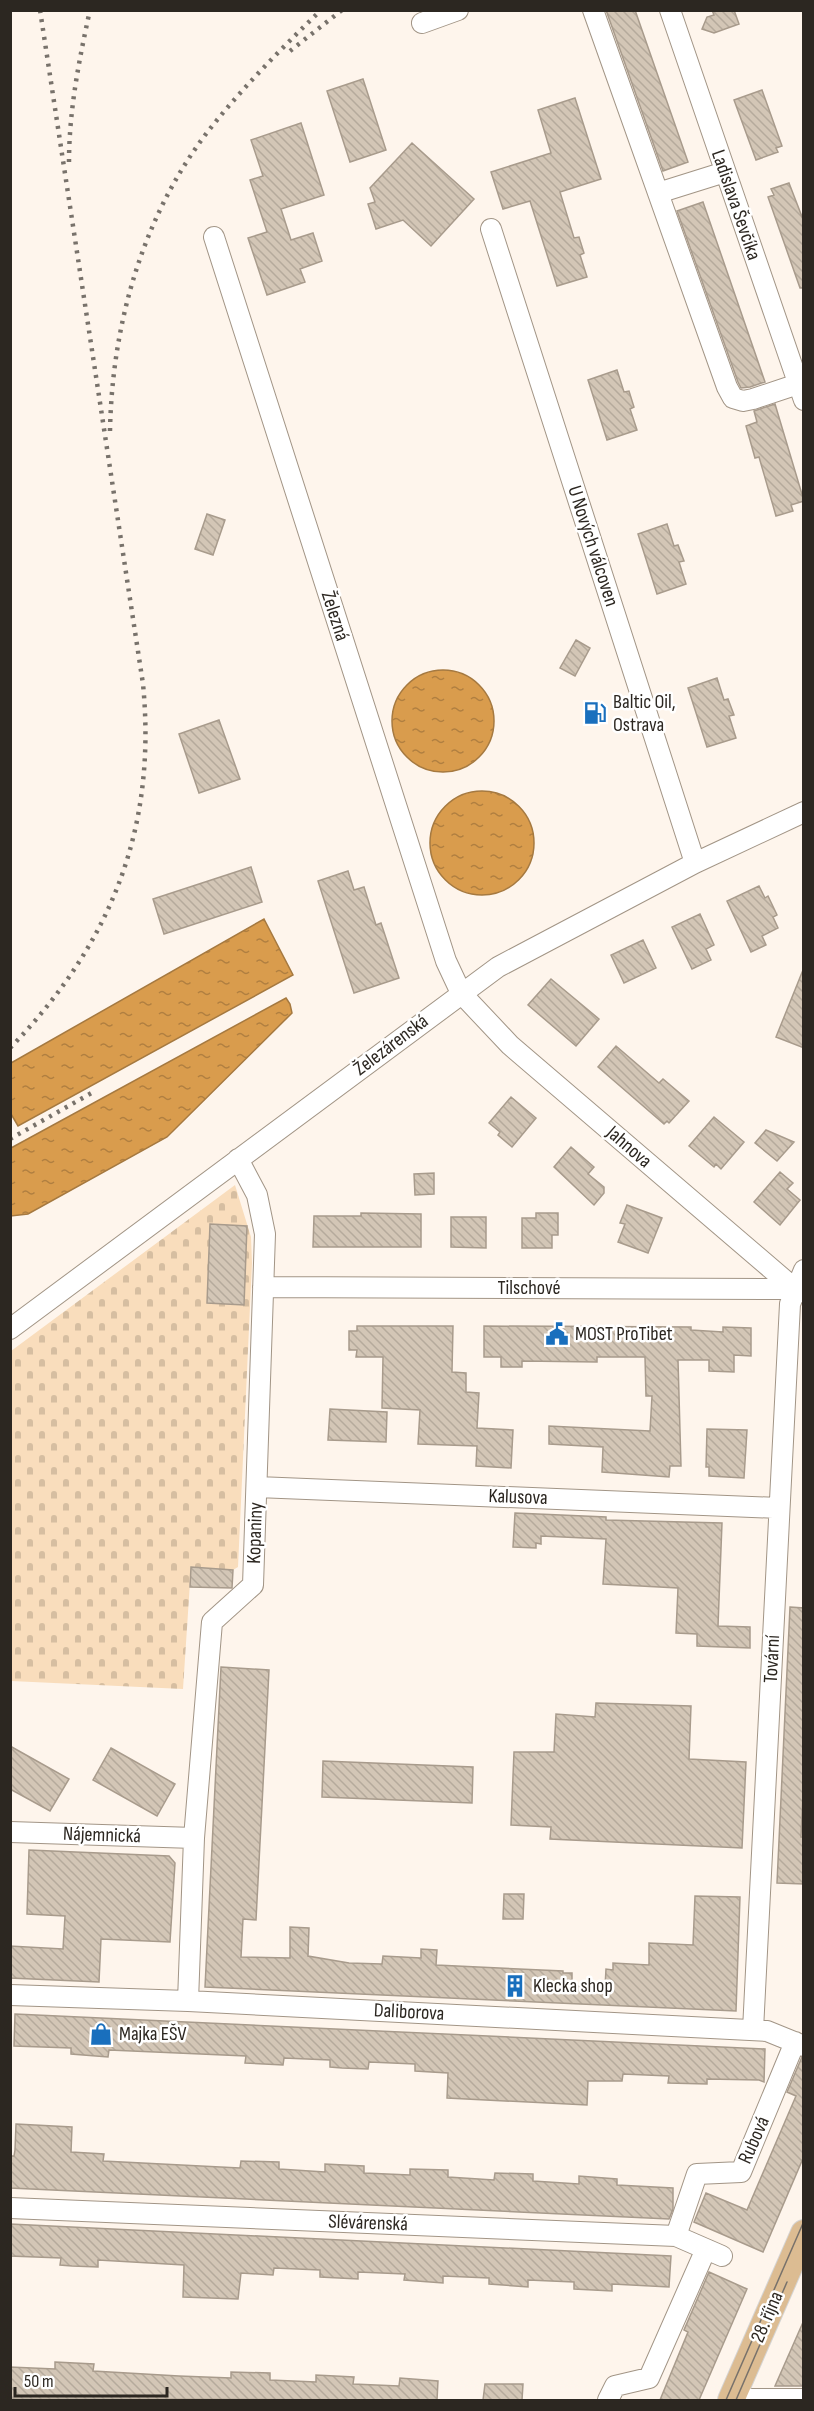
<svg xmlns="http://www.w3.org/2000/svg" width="814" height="2411" font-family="'Sofia Sans Condensed',sans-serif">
  <defs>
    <pattern id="cemetery-stones" width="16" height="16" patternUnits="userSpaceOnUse" patternTransform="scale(1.5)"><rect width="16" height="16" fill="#f9ddbc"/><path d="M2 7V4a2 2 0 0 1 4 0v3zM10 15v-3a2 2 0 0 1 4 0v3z" fill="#d6bea1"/></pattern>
    <pattern id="water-ripples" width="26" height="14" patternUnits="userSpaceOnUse" patternTransform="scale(1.5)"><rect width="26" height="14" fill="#d99c4d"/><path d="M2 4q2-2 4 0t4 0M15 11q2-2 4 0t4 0" fill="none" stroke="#b07f40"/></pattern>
    <pattern id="building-back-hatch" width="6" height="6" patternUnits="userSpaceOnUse" patternTransform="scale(1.5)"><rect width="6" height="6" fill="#d3c6b6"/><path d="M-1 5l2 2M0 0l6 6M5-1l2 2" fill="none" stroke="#b5aa9c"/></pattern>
  </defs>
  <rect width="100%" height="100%" fill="#fef5ec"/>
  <path fill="url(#cemetery-stones)" d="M235 1185 251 1237 252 1263 238 1567 233 1570 191 1567 183 1689 11 1681V1351Z"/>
  <path fill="url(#water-ripples)" stroke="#a57940" stroke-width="1.5" d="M392 721a51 51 0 1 1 102 0a51 51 0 1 1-102 0Z
    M430 843a52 52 0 1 1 104 0a52 52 0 1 1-104 0Z
    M264 919 293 975 18 1126 11 1114V1063Z
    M286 998 290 1004 292 1013 167 1137 28 1214 11 1216V1148Z"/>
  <path fill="url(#building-back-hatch)" stroke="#a89b8c" stroke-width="1.5" d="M606 10H635L688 162 663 171Z
    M712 10H734L739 24 714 33 702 29 707 17 714 15Z
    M363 79 386 150 350 162 327 91Z
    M762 90 782 146 776 148 778 152 756 160 734 100Z
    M575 98 601 179 560 192 574 238 579 237 584 253 580 255 587 277 557 286 530 201 503 209 491 172 551 153 538 110Z
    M301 123 324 195 281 209 291 240 313 233 322 261 300 269 305 282 267 295 248 238 267 232 250 180 263 176 251 140Z
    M412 143 474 199 431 246 403 220 376 229 368 204 375 202 370 188Z
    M789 183 804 222V288H800L768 197 774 195 771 189Z
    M703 202 765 382 750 387 741 388 738 382 677 211Z
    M617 370 624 392 629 391 634 407 630 409 637 430 607 440 588 380Z
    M775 404 804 501 791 505 793 511 776 516 759 457 755 458 746 426 757 422 754 411Z
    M207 514 225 520 213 555 195 549Z
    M667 524 674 546 678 545 684 561 679 562 686 584 657 594 638 534Z
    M576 640 590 648 575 676 560 668Z
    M717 678 724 700 728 699 734 715 729 716 736 738 707 747 688 688Z
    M219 720 240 779 199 793 179 734Z
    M251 867 262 902 164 934 153 899Z
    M348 871 354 890 364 887 376 925 381 923 399 978 354 993 318 881Z
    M759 886 765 898 768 896 777 915 773 917 778 928 762 936 766 945 751 952 727 901Z
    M700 914 714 945 706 949 711 960 692 969 672 927Z
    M643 940 656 968 624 983 611 955Z
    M803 970H804V1048L776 1037Z
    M551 979 599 1019 576 1046 528 1005Z
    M616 1046 659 1083 663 1079 689 1101 669 1123 667 1121 664 1124 598 1067Z
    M511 1097 536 1118 512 1147 498 1135 500 1132 489 1123Z
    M714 1117 744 1142 721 1169 716 1164 714 1167 689 1146Z
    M766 1130 794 1142 777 1161 755 1143Z
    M571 1147 594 1167 588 1174 604 1187V1193L594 1205 554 1167Z
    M780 1172 793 1183 787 1189 800 1200 780 1225 754 1202Z
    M434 1173V1194L415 1195 414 1174Z
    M627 1205 662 1218 648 1253 618 1242 625 1224 620 1223Z
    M361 1213 421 1214V1247H313L314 1216H361Z
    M536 1213H558V1235H552V1248H522V1218H536Z
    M451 1217H486V1248L451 1247Z
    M210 1224 247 1226 244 1305 207 1303Z
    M357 1326H453L452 1372 466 1373V1392L479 1393 477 1428 513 1430 511 1468 476 1466 477 1446 418 1444 420 1410 382 1408 383 1357H356L357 1350H349V1331H357Z
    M484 1326 691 1327V1330L723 1332V1327L751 1328V1356L734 1355V1372L709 1371V1360H678L681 1466H670L669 1477 602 1472 603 1447 549 1444V1426L650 1431 652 1396H646L645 1357H597V1362L522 1361V1367H501V1357H484Z
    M330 1409 387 1412 386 1442 328 1440Z
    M707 1429 747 1430 744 1478 709 1476V1467H706Z
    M515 1513 606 1517V1520L722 1523 718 1626 750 1627V1648L697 1646V1634L676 1633 678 1588 603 1584 606 1539 541 1536V1544L536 1543V1548L513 1547Z
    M191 1567 233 1570 232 1588 190 1587Z
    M790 1607 804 1608V1774L801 1837H804V1884L777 1883Z
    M221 1667 269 1670 256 1920 243 1919 241 1957 290 1958V1927L309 1928 308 1956 349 1963 382 1964 383 1956 421 1958V1949L437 1950 436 1965 563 1971V1973H572V1986L605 1987 606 1969 613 1970V1963L649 1965V1943L693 1945 695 1896 740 1897 736 2011 205 1987Z
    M596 1703 691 1706 689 1759 746 1762 742 1848 550 1839 551 1827 511 1825 514 1752H554L556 1714 595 1717Z
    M10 1746 69 1779 50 1811 10 1789Z
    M111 1748 175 1784 157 1816 93 1780Z
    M323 1761 473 1767 472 1803 322 1797Z
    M29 1850 169 1856 175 1863 170 1942 101 1939 99 1982 10 1978V1946L63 1949 65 1916 27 1914Z
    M504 1894H524L523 1919H503Z
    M15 2014 765 2049 764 2082 759 2080 707 2079V2084L668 2083 669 2076 623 2074 622 2081H588L587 2105 447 2098 448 2073 415 2071V2064L369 2062 368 2069 342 2068 330 2067V2060L284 2058 283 2065 245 2063 246 2056 109 2050 108 2057 71 2054V2048L14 2046Z
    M802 2057 804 2058V2156L763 2252 694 2222 706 2193 747 2210 796 2096 787 2092Z
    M16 2124 72 2127 71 2152 104 2154 103 2161 240 2168 241 2161 279 2162V2169L325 2172V2164L364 2166V2173L410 2175V2169L448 2170V2177L494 2180 495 2173 533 2174V2181L579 2184V2176L617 2179V2185L673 2188V2209L669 2219 10 2188V2156H14L15 2150Z
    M10 2224 671 2256 669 2287 612 2284V2291L574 2289V2282L528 2280V2287L489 2284V2278L443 2276V2283L404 2280 405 2274 358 2272V2279L320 2277V2270L274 2268 273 2275 241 2273 238 2299 183 2297 184 2265 98 2260V2267L72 2266 60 2265 61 2258 10 2256Z
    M709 2272 747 2289 699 2400H660L688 2332 684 2330Z
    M804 2320V2386H775Z
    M55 2362 94 2364 93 2371 179 2376 231 2378V2372L270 2373V2380L316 2382V2375L354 2377 353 2384 399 2386 400 2378 438 2381 437 2400 10 2399V2367L55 2369Z
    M485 2384H523L522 2400H483Z"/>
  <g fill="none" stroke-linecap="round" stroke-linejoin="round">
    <g stroke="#a29586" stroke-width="22">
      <path id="minor" d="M593 10 727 387 733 398 743 401 753 399 798 384
        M670 10 804 400
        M422 23 458 10
        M658 193 725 172
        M491 229 695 863
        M214 237 446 961 461 993 510 1045 795 1289 804 1292
        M263 1287 795 1289
        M10 1329 498 967 695 863 804 812
        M257 1487 779 1508
        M10 1832 194 1838
        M10 1995 188 2001 767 2031 804 2046
        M188 2001 194 1838 212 1622 253 1585 265 1234 257 1195 238 1159
        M753 2030 790 1304 804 1270
        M10 2208 676 2236 722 2256
        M676 2236 697 2174 741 2172 795 2042
        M732 2399H804
        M608 2400 615 2386 649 2378 706 2249"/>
    </g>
    <g stroke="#d5d4d3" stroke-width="28">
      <path id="major" d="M731 2400 804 2233"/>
    </g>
    <use href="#minor" stroke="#fff" stroke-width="20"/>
    <use href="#major" stroke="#dcbc92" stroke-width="26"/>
    <path stroke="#78726b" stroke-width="1.5" d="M726 2400 804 2221
      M736 2400 787 2282"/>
    <path stroke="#78726b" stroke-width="4.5" stroke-dasharray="3 6" stroke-linecap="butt" d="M290 51 342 10
      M69 162C69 111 79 60 90 10
      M110 431C112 324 143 215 209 130 243 87 282 48 321 10
      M10 1048C111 944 157 829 143 684L40 10
      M10 1139 95 1091"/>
  </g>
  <defs>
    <g id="fuel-bare" transform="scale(1.8)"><path d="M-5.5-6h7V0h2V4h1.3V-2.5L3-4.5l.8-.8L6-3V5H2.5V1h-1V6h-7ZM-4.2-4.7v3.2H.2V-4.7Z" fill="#196fbd" stroke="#fff" stroke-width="2.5" paint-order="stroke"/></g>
    <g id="civic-bare" transform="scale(1.8)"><path d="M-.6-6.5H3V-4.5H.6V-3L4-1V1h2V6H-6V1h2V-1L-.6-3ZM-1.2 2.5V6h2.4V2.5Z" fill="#196fbd" stroke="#fff" stroke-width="2.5" paint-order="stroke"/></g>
    <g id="building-bare" transform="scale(1.8)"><path d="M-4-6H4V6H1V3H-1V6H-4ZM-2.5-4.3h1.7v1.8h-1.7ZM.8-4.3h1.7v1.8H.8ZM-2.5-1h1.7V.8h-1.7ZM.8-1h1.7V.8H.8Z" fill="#196fbd" stroke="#fff" stroke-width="2.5" paint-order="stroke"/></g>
    <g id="shop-bare" transform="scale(1.8)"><path d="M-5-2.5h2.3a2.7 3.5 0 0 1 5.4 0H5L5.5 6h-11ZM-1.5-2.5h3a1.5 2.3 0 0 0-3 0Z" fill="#196fbd" stroke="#fff" stroke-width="2.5" paint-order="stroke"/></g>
  </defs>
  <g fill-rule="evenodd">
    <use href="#fuel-bare" x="595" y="713"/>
    <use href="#civic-bare" x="557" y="1334"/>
    <use href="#building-bare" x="515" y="1986"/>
    <use href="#shop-bare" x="101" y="2034"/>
  </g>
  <g text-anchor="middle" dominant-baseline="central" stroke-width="5" stroke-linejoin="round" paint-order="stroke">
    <g font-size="20" fill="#2c2721" stroke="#fff">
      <text transform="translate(736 205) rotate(71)">Ladislava Ševčíka</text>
      <text transform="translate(593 546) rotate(72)">U Nových válcoven</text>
      <text transform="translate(335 616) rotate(72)">Železná</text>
      <text transform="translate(391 1045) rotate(-37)">Železárenská</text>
      <text transform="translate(629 1147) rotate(41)">Jahnova</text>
      <text x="529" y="1288">Tilschové</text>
      <text transform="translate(518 1497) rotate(2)">Kalusova</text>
      <text transform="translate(255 1533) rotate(-88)">Kopaniny</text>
      <text transform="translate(772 1659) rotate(-87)">Tovární</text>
      <text transform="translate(102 1835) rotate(2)">Nájemnická</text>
      <text transform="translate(409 2012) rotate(3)">Daliborova</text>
      <text transform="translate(754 2140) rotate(-66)">Rubová</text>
      <text transform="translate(368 2223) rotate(2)">Slévárenská</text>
      <text transform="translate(767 2317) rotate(-67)">28. října</text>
    </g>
    <g font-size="20" fill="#2c2721" stroke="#fff" text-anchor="start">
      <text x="613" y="702">Baltic Oil,<tspan x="613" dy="23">Ostrava</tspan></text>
      <text x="575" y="1334">MOST ProTibet</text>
      <text x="533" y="1986">Klecka shop</text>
      <text x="119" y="2034">Majka EŠV</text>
    </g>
  </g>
  <rect width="814" height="2411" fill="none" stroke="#2c2721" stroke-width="24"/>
  <path d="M15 2387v9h152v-9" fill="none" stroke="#2c2721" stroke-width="3"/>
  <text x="24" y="2387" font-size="18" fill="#2c2721" stroke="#ffffff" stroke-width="4.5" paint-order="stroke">50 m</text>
</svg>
